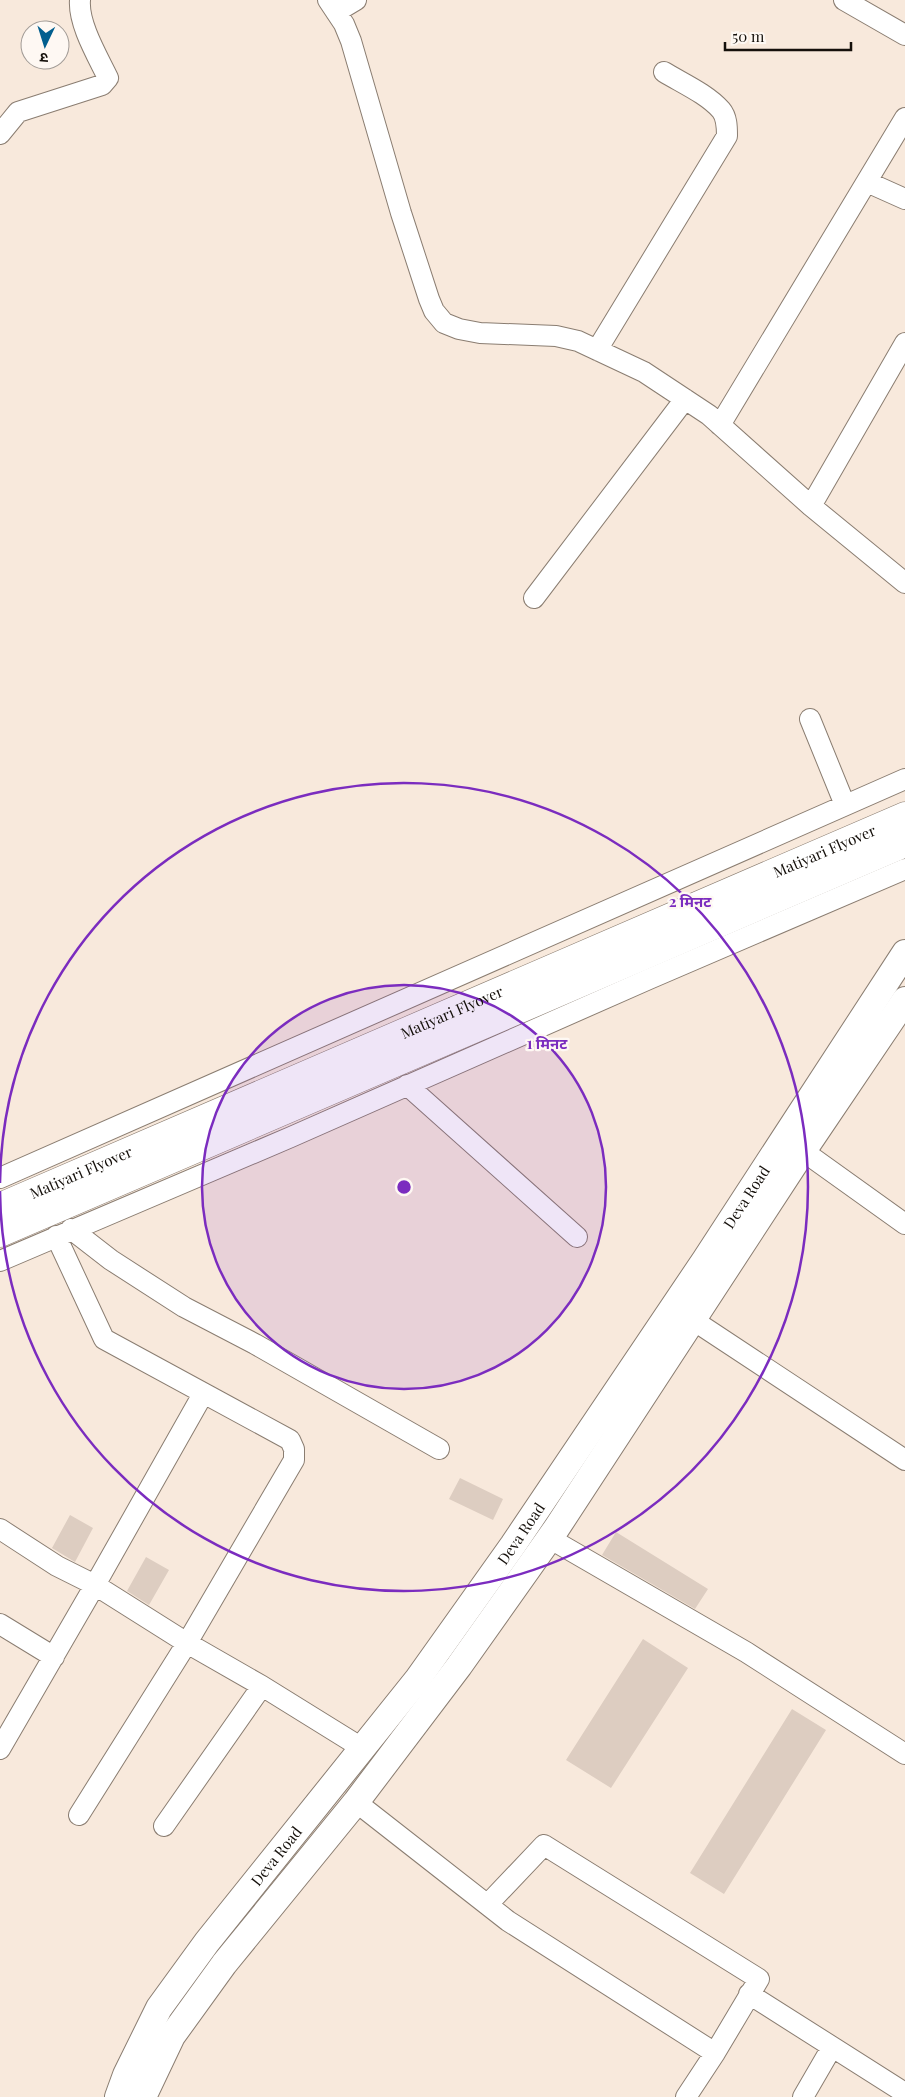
<svg xmlns="http://www.w3.org/2000/svg" width="905" height="2097" font-family="'Playfair Display','Noto Sans Devanagari',serif">
  <rect width="100%" height="100%" fill="#f8e9dc"/>
  <path fill="#ddcdc1" d="M460 1478 503 1499 493 1520 449 1499Z
    M70 1515 93 1528 75 1562 52 1548Z
    M616 1532 708 1589 695 1609 602 1555Z
    M146 1557 169 1570 149 1605 127 1591Z
    M643 1639 688 1668 611 1788 566 1760Z
    M792 1709 826 1730 724 1894 690 1873Z"/>
  <g fill="none" stroke-linecap="round" stroke-linejoin="round">
    <g stroke="#8a7d71" stroke-width="22">
      <path id="minor" d="M328 0 344 24 351 41 401 213 429 299 434 311 444 323 459 329 480 333 556 336 578 341 644 372 709 415 811 506 905 583
        M844 0 905 35
        M336 12 356 0
        M0 134 18 112 102 85 108 78C98 57 78 24 80 0
        M867 182 905 199
        M597 350 727 136C727 127 727 117 721 110 707 94 682 83 664 72
        M720 425 905 118
        M811 506 905 343
        M534 598 685 399
        M810 719 845 805
        M407 1085 577 1237
        M803 1151 905 1224
        M0 1178 905 779
        M71 1229 111 1260 184 1307 255 1344 439 1449
        M56 1236 104 1339 290 1440 294 1449V1460L187 1643 262 1686 362 1748
        M0 1261 291 1137 649 979 905 869
        M693 1320 905 1460
        M0 1529 57 1566 95 1585 203 1394
        M549 1538 746 1652 905 1754
        M0 1624 54 1657
        M0 1749 95 1585 187 1643 79 1815
        M356 1802 508 1921 715 2053 759 1979 544 1845 488 1904
        M164 1826 262 1686
        M749 1994 905 2093
        M686 2097 715 2053
        M803 2097 832 2047"/>
    </g>
    <g stroke="#8a7d71" stroke-width="28">
      <g id="major">
        <path id="s1" d="M118 2097 126 2075 159 2008 207 1942 417 1680 513 1545 705 1260 905 953"/>
        <path d="M143 2097 172 2036 224 1964 356 1802 459 1666 556 1529 803 1151 905 1000"/>
      </g>
    </g>
    <g stroke="#8a7d71" stroke-width="29">
      <g id="highway">
        <path id="s2" d="M0 1207 905 816"/>
        <path d="M0 1233 905 843"/>
      </g>
    </g>
    <use href="#minor" stroke="#fff" stroke-width="20"/>
    <use href="#major" stroke="#fff" stroke-width="26"/>
    <use href="#highway" stroke="#fff" stroke-width="28"/>
  </g>
  <circle cx="404" cy="1187" r="202" fill="#7b2cbf" fill-opacity=".12"/>
  <g fill="none" stroke="#7b2cbf" stroke-width="2.5">
    <circle cx="404" cy="1187" r="202"/>
    <path d="M0 1183A404 404 0 1 1 0 1191"/>
  </g>
  <g text-anchor="middle" dominant-baseline="central" stroke-width="4.5" stroke-linejoin="round" paint-order="stroke">
    <g font-size="15" fill="#15100b" stroke="#fef8f3">
      <text stroke="none"><textPath href="#s2" startOffset="898">Matiyari Flyover</textPath></text>
      <text stroke="none"><textPath href="#s2" startOffset="492">Matiyari Flyover</textPath></text>
      <text stroke="none"><textPath href="#s2" startOffset="88">Matiyari Flyover</textPath></text>
      <text stroke="none"><textPath href="#s1" startOffset="1100">Deva Road</textPath></text>
      <text stroke="none"><textPath href="#s1" startOffset="695">Deva Road</textPath></text>
      <text stroke="none"><textPath href="#s1" startOffset="290">Deva Road</textPath></text>
    </g>
  </g>
  <circle cx="404" cy="1187" r="8" fill="#7b2cbf" stroke="#fef8f3" stroke-width="2.5"/>
  <g font-size="15" text-anchor="middle" font-weight="bold" fill="#7b2cbf" stroke="#fef8f3" stroke-width="4.5" stroke-linejoin="round" paint-order="stroke">
    <text x="690" y="907">2 मिनट</text>
    <text x="547" y="1049">1 मिनट</text>
  </g>
  <g transform="translate(45 45) rotate(184)"><circle r="24" fill="#fef8f3" stroke="#a19b96"/>
  <path d="M0-4L9 19L0 12L-9 19Z" fill="#025f8f"/>
  <text y="-8" font-size="14" font-weight="bold" text-anchor="middle" fill="#15100b">उ</text>
  </g>
  <path d="M725 42v8h126v-8" fill="none" stroke="#15100b" stroke-width="2.5"/>
  <text x="732" y="42" font-size="15" fill="#15100b" stroke="#fef8f3" stroke-width="4" paint-order="stroke">50 m</text>
</svg>
